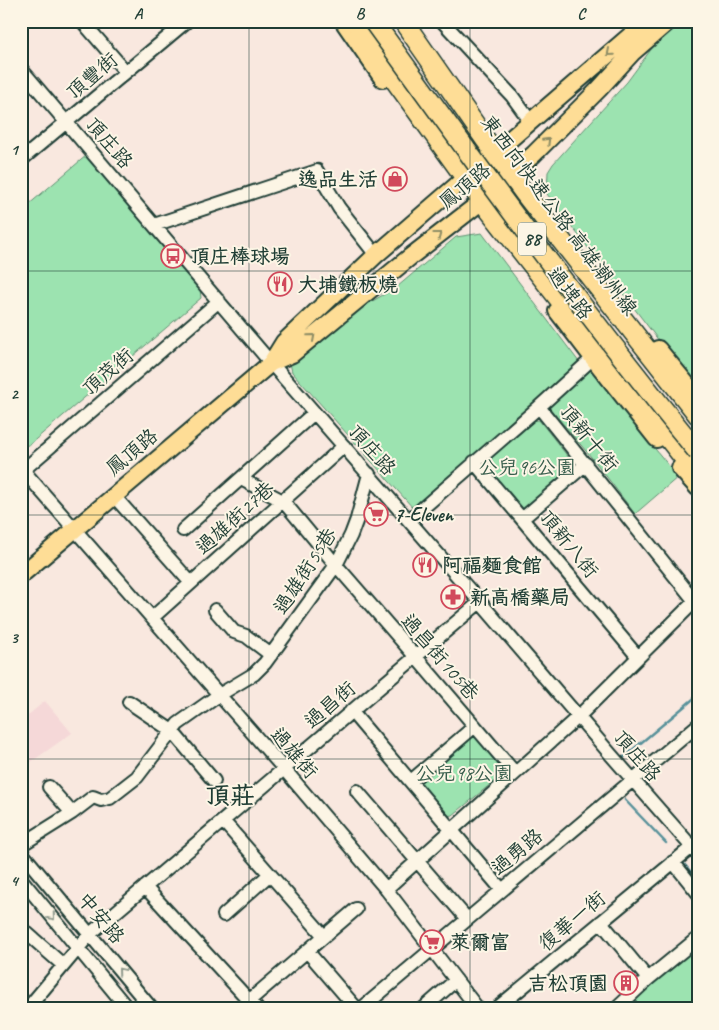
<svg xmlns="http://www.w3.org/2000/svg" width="719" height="1030" font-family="Caveat,'LXGW WenKai TC',sans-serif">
  <rect width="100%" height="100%" fill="#f9e8df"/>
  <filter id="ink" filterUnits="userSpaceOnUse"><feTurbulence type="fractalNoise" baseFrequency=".02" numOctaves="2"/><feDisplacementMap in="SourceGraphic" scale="10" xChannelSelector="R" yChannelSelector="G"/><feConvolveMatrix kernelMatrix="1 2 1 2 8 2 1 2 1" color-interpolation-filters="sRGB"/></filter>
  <g filter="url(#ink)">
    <path fill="#f5d8d8" d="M45 701 72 733 21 769V721Z"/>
    <path fill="#9ce3b0" stroke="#5e9072" d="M680 21H698V392L547 194 548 172 553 164 627 82 658 40Z
      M87 155 200 289 201 298 29 445 21 446V211Z
      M482 233 582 366 421 507 413 508 292 372 290 363 348 315 397 287 456 237Z
      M590 369 678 477 635 514 597 464 548 406Z
      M539 420 573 463V469L523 510 484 463 532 421Z
      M475 734 503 767V774L453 815 445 816 417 784Z
      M698 945V1009H625Z"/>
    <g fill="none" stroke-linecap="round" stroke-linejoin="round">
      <path stroke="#58919a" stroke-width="2.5" d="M624 757 698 695
        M625 800 666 843
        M684 864 698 880"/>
      <g stroke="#1f3d34" stroke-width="16">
        <path id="minor" d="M82 21 126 72
          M442 21 512 96 531 122
          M21 69 271 363 480 602 612 756 698 854
          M21 160 187 21
          M154 225 317 171 339 208 376 255
          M539 407 593 358
          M474 462 522 519
          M586 464 522 519 638 657
          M21 468 284 769 386 889 478 1009
          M21 472 219 301
          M241 479 283 501 336 565 415 656 515 773
          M114 496 191 583
          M409 520 539 407 698 605
          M183 530 314 413
          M215 610 234 632 246 636 271 655
          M152 618 344 446
          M129 702 172 731 214 781
          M351 711 502 890
          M411 781 475 726
          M357 791 467 919
          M72 813 93 797 101 800 110 798 137 777 166 739 178 724 219 695 254 674 265 663 336 565 351 535 357 519 369 474
          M223 821 324 936
          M21 845 72 813 49 787
          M21 852 152 1009
          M673 862 698 893
          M21 879 128 1009
          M145 887 257 1009
          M386 889 578 717 695 601
          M224 915 270 874
          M601 922 648 979 616 1009
          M21 928 63 965
          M307 951 357 1009
          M648 979 698 938
          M250 1000 356 909
          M27 1009 90 934 480 602
          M361 1009 698 725
          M423 1009 456 980
          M496 1009 698 842"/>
      </g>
      <g stroke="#1f3d34" stroke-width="20">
        <path id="major" d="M343 21 383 79
          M557 311 593 358 657 439
          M658 349 698 398
          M271 363 292 354 410 257 482 201 534 154 599 89 632 53 669 21
          M680 468 698 488
          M21 575 271 363 284 342 376 255 647 21"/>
      </g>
      <g stroke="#1f3d34" stroke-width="22">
        <path id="highway" d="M355 21 394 79 482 201 698 476
          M403 21 485 139 525 194 698 415"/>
      </g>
      <use href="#minor" stroke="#fcf5e5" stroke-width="12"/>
      <use href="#major" stroke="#fedd96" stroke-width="16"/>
      <use href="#highway" stroke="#fedd96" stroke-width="19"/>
      <g stroke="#1f3d34" stroke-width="22" stroke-linecap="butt">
        <path id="highway-bridge" d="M373 21C478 167 584 313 698 452"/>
      </g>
      <use href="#highway-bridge" stroke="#fedd96" stroke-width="19"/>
    </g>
    <defs><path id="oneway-chevron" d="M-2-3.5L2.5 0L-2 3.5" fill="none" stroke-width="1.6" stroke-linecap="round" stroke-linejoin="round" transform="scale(1.25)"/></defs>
    <g stroke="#8e8d65">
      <use href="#oneway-chevron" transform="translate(610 53) rotate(139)"/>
      <use href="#oneway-chevron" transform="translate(547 141) rotate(-45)"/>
      <use href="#oneway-chevron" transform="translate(438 235) rotate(-37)"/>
      <use href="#oneway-chevron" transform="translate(312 337) rotate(-41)"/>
    </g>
    <g stroke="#8e998c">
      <use href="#oneway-chevron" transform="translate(52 917) rotate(50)"/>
      <use href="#oneway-chevron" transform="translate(121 971) rotate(-130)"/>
    </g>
  </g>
  <path fill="none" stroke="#1f3d34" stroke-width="1" stroke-opacity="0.55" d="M249 21V1009M470 21V1009M21 271H698M21 515H698M21 759H698"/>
  <defs>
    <g id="shop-ring" transform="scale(1.25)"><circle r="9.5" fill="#fcf5e5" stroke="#d1495b" stroke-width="1.5"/><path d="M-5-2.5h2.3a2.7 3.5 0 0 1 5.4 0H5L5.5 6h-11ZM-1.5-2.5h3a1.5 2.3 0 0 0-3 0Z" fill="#d1495b"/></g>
    <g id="bus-ring" transform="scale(1.25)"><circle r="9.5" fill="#fcf5e5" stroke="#d1495b" stroke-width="1.5"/><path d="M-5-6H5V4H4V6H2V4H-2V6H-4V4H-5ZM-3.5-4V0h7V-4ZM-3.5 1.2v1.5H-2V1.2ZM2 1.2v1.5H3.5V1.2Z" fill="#d1495b"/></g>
    <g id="restaurant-ring" transform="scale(1.25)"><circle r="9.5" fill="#fcf5e5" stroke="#d1495b" stroke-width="1.5"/><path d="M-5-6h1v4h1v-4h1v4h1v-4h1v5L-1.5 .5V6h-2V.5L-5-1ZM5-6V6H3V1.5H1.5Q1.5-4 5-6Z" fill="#d1495b"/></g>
    <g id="supermarket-ring" transform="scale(1.25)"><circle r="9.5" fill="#fcf5e5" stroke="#d1495b" stroke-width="1.5"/><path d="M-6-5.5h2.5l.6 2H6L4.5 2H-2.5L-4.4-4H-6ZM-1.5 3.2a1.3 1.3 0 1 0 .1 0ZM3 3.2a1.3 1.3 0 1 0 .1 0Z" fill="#d1495b"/></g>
    <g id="pharmacy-ring" transform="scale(1.25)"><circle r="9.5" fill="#fcf5e5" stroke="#d1495b" stroke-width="1.5"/><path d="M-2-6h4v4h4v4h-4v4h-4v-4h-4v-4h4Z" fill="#d1495b"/></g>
    <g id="building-ring" transform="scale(1.25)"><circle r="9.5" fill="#fcf5e5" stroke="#d1495b" stroke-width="1.5"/><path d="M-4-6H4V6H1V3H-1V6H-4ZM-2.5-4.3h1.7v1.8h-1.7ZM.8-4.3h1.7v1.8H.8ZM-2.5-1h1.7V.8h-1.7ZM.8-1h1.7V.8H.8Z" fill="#d1495b"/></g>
  </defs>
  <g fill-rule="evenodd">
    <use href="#shop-ring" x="395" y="179"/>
    <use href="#bus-ring" x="173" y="256"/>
    <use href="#restaurant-ring" x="280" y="284"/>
    <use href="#supermarket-ring" x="376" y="514"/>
    <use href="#restaurant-ring" x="425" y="565"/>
    <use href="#pharmacy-ring" x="453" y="597"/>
    <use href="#supermarket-ring" x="432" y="942"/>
    <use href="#building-ring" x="626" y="983"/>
  </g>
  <g text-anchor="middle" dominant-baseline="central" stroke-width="4" stroke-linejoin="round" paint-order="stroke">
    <rect fill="#fcf5e5" stroke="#617469" stroke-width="1" x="518" y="222.5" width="28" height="33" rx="4"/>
    <g font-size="19" font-weight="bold" fill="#1f3d34">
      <text x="532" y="239">88</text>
    </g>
    <g font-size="20" fill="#1f3d34" stroke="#fcf5e5">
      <text transform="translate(92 76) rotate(-40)">頂豐街</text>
      <text transform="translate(109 143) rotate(49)">頂庄路</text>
      <text transform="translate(465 186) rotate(-40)">鳳頂路</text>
      <text transform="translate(559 215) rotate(53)">東西向快速公路 高雄潮州線</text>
      <text transform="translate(570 293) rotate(53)">過埤路</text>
      <text transform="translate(108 372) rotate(-41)">頂茂街</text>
      <text transform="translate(589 438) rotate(51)">頂新十街</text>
      <text transform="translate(372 450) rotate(48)">頂庄路</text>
      <text transform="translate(132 452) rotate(-40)">鳳頂路</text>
      <text transform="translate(235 518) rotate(-42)">過雄街27巷</text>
      <text transform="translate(569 544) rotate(51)">頂新八街</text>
      <text transform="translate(305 571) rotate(-57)">過雄街55巷</text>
      <text transform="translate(440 657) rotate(49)">過昌街105巷</text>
      <text transform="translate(330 705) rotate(-41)">過昌街</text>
      <text transform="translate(294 753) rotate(49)">過雄街</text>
      <text transform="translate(637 756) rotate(49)">頂庄路</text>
      <text transform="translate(517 852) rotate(-40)">過勇路</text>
      <text transform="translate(101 918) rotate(50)">中安路</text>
      <text transform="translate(572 921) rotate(-40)">復華一街</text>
    </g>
    <g font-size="20" font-weight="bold" fill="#1f3d34" stroke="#fcf5e5" text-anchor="start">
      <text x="378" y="179" text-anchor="end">逸品生活</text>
      <text x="190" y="256">頂庄棒球場</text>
      <text x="298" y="284">大埔鐵板燒</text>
      <text x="394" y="514">7-Eleven</text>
      <text x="442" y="565">阿福麵食館</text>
      <text x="470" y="597">新高橋藥局</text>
      <text x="450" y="942">萊爾富</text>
      <text x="608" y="983" text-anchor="end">吉松頂園</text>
    </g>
    <g font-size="20" fill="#385e4d" stroke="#fcf5e5">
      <text x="527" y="467">公兒96公園</text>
      <text x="464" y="773">公兒98公園</text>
    </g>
    <g font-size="25" font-weight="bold" fill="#1f3d34" stroke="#fcf5e5">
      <text x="230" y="796">頂莊</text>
    </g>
  </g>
  <rect width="719" height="1030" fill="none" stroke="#fcf5e5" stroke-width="55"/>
  <rect x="28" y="28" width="664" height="974" fill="none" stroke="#1f3d34" stroke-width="2"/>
  <g font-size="16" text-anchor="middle" font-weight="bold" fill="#1f3d34">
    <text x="138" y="19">A</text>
    <text x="360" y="19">B</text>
    <text x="581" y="19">C</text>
    <text x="14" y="155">1</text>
    <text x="14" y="399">2</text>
    <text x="14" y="643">3</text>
    <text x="14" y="886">4</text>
  </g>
</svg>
